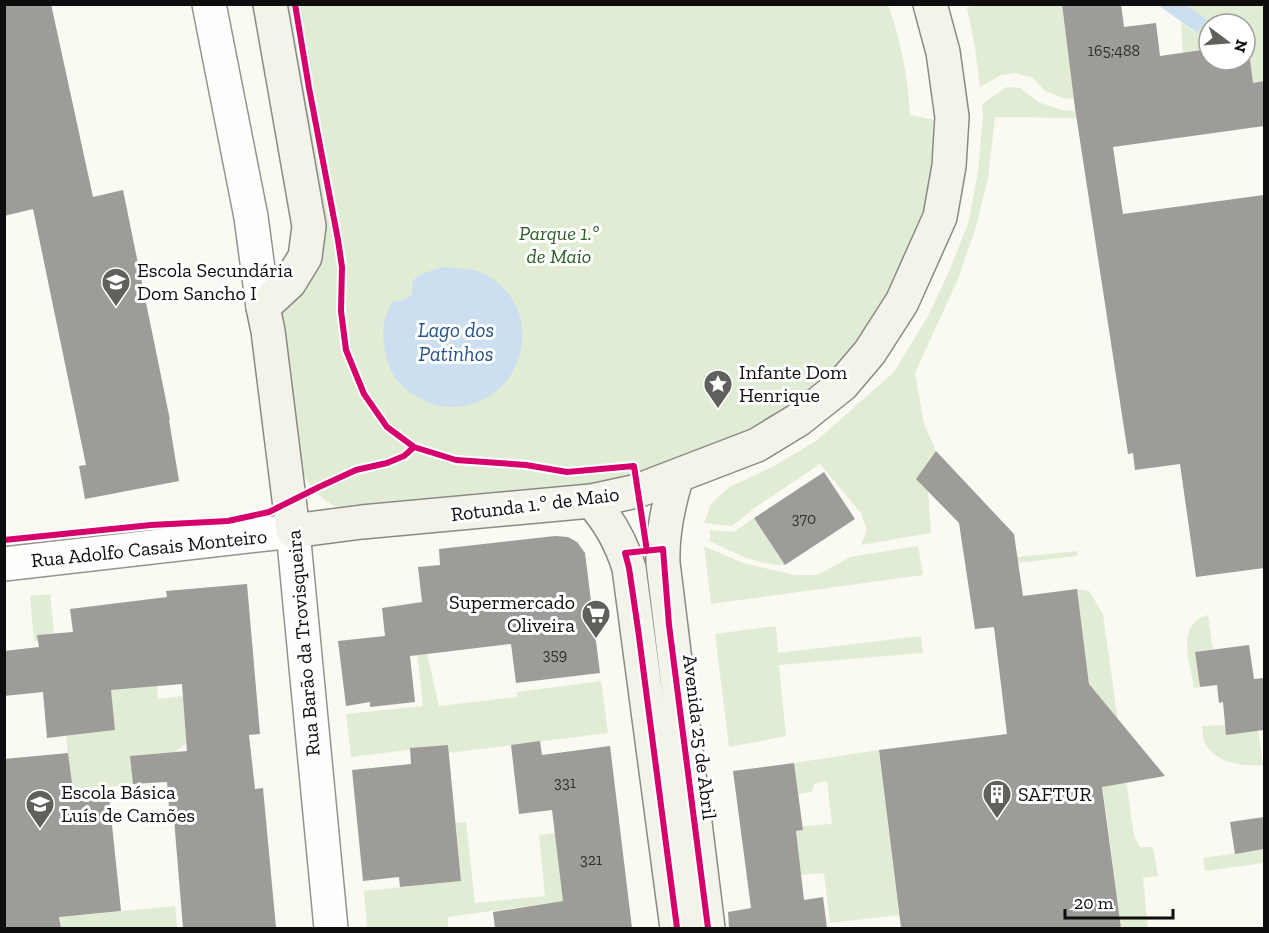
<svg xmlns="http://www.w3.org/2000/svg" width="1269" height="933" font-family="'Zilla Slab',serif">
  <rect width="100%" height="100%" fill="#faf9f2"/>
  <path fill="#e0edd4" d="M281 5H888C901 41 908 76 910 115L941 121 929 214 864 342 793 413 638 476 595 484 340 509C319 498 313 491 301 470L279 316 306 276Z
    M972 5H1062L1074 99 1063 98 1045 91 1033 78 1015 73 1001 75 980 87 975 47 967 8Z
    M1187 5H1264V81L1253 83 1245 44V24H1209V49L1183 53 1181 22 1196 33 1206 20Z
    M1007 87 1020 88 1038 102 1062 110 1091 113 1111 119 995 117 988 178 976 227 958 279 915 373 924 424 936 451 917 479 928 491 931 533 861 545 867 529 861 513 820 464 756 507 732 526 704 523 711 504 729 487 774 466 816 441 894 372 928 316 948 274 968 224 978 172 983 117 982 104Z
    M754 518 785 565C757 565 734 553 710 541V530L734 532Z
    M704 546 743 563 795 575H818L850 557 918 546 923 575 711 604Z
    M1077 551V556L1018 563 1017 557Z
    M1077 589 1089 591 1103 614 1134 836 1140 847H1153L1158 876 1143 878 1148 928H1121Z
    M50 594 54 633 38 635V640L34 641 30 596Z
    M1208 615 1213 650 1195 653 1200 687 1194 688C1190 662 1175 624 1208 615Z
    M414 622 423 635 439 706 517 697V692L601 681 608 733 449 753 448 745 351 757 346 714 423 706Z
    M776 626 778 653 921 636 923 653 779 665 786 736 729 747 715 634Z
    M120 664 122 689 157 686 158 699 183 696 187 743 175 752 131 757 133 784 71 791 66 736 115 730 113 713 86 716Z
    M1225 725 1226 735 1258 730 1263 765C1243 767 1213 763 1204 741 1203 737 1203 731 1202 726Z
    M879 750 899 915 830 923 824 873 801 875 796 831 803 830V826L832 824 827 781 814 784 812 792 798 794 794 763Z
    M48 809 83 915 175 906 177 928H61Z
    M466 822 475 903 545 896 539 835 555 833 564 901 448 917V928H367L364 891 461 881 456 823Z
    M1264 849V863L1205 871 1203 858Z"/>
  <path fill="#ccdff0" d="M1158 5H1187L1207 20 1197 33Z
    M443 267C459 268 474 268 488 276 545 309 527 396 463 406 450 408 435 407 423 400 408 392 395 382 389 366 382 345 379 318 394 301H402L411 296 413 287 412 281 421 274Z"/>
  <path fill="#9d9c98" d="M4 4H51L93 197 123 190 170 420H169L179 481 85 499 79 466 86 465 33 209 4 216Z
    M1062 4H1121L1124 27 1156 23 1160 56 1209 49V60H1245V44H1248L1253 83 1264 81V126L1113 147 1123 214 1264 195V568L1196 577 1180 464 1135 470 1133 453 1128 454 1075 108Z
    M936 451 1014 534 1023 596 1077 589 1089 684 1165 776 1102 787 1121 928H901L879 750 1007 734 994 627 975 629 959 523 916 479Z
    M824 472 855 519 785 565 754 518Z
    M555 536 568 537 577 542 585 553 600 673 516 683 511 644 452 651 410 656 415 702 370 707V702L346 706 338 641 385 636 382 608 422 602 418 567 440 565 439 549Z
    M247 584 260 734 249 735 255 789 263 788 276 928H183L174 819 170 820 167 782 133 784 130 756 187 751 182 684 111 690 115 730 47 738 43 692 4 696V651L39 647 37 635 73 632 70 609 167 597 166 591Z
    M1249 645 1254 679 1264 678V730L1226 735 1223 702 1219 703 1217 685 1200 687 1195 652Z
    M540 741 542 755 610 746 632 928H495L493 912 563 901 552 810 519 814 511 745Z
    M448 745 461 881 400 887 399 877 363 881 352 770 411 764 410 748Z
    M68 753 73 791 108 787 121 911 59 917 61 928H4V759Z
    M794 763 803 830 796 831 804 900 823 897 827 928H729L728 912 751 908 733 771Z
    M1264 817V849L1235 854 1230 822Z"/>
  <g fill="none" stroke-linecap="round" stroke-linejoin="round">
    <g stroke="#949390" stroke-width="36">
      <path id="minor" d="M293 531 331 928"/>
    </g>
    <g stroke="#949390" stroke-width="36">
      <path id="tertiary" d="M209 4 251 217 263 307
        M4 564 293 531"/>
    </g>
    <g stroke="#8a8a87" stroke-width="36">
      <path id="secondary" d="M270 4 309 226 305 257 289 283 263 307 268 331 293 531 362 522 591 501 637 491 757 445 798 420 842 385 870 352 902 302 940 217 949 166 952 117 943 52 930 4
        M677 476C668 505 662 533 663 563L708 928
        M591 501C610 521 621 542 629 568L677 928"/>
    </g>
    <use href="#minor" stroke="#fefefd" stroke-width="33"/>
    <use href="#tertiary" stroke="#fefefd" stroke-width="33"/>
    <use href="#secondary" stroke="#f3f3ea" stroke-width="33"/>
    <g stroke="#fff" stroke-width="10">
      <path id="cycleway" d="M295 4 309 88 338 240 342 267 341 311 346 350 364 394 387 427 414 447 456 460 526 465 567 472 634 466 647 551
        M4 540 151 525 228 521 269 512 319 487 356 470 387 463 404 456 414 447
        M677 928 638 629 629 568 625 553 663 549 669 625 708 928"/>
    </g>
    <use href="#cycleway" stroke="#d6006c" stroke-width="6"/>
  </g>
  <defs>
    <g id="school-pin" transform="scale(1.5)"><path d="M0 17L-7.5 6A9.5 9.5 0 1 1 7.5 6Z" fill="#60605d" stroke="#fff"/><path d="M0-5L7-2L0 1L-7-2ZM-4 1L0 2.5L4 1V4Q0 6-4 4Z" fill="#fff"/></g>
    <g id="sight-pin" transform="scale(1.5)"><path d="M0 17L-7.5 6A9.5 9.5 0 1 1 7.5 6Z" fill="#60605d" stroke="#fff"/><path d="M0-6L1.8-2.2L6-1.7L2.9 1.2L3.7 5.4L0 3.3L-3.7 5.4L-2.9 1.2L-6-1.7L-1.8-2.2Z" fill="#fff"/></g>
    <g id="supermarket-pin" transform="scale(1.5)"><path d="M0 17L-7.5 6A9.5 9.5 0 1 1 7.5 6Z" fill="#60605d" stroke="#fff"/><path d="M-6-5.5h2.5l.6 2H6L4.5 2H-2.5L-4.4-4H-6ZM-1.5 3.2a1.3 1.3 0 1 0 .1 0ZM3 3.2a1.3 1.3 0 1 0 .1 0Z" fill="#fff"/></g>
    <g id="building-pin" transform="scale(1.5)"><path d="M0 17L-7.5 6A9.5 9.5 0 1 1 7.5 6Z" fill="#60605d" stroke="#fff"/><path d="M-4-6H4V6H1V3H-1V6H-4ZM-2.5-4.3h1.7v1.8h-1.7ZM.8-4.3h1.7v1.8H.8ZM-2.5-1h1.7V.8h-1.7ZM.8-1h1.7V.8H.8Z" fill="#fff"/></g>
  </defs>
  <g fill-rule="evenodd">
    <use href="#school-pin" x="116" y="282"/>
    <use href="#sight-pin" x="718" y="384"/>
    <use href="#supermarket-pin" x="596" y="614"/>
    <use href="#building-pin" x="997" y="794"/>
    <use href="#school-pin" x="40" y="804"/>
  </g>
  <g text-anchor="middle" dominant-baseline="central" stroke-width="6" stroke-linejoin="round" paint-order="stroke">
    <g font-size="16" fill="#313130">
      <text x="1114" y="50">165;488</text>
      <text x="804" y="518">370</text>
      <text x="555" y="654">359</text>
      <text x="565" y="782">331</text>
      <text x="591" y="859">321</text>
    </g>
    <g font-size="20" font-style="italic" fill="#295d25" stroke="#fff">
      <text x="559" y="233">Parque 1.º<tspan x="559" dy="23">de Maio</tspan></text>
    </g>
    <g font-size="20" fill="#0d0d0d" stroke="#fff" text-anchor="start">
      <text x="137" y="270">Escola Secundária<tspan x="137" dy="23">Dom Sancho I</tspan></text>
      <text x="739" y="372">Infante Dom<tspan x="739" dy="23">Henrique</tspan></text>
      <text x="575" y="602" text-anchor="end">Supermercado<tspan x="575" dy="23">Oliveira</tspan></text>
      <text x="61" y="792">Escola Básica<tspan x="61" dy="23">Luís de Camões</tspan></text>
      <text x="1018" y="794">SAFTUR</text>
    </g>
    <g font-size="20" fill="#0d0d0d" stroke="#fff">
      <text transform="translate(535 504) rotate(-7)">Rotunda 1.º de Maio</text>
      <text transform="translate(149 548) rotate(-6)">Rua Adolfo Casais Monteiro</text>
      <text transform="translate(303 643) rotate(-95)">Rua Barão da Trovisqueira</text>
      <text transform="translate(700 737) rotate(83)">Avenida 25 de Abril</text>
    </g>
    <g font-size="21" font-style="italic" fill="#245390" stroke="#fff">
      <text x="456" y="329">Lago dos<tspan x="456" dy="24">Patinhos</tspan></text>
    </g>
  </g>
  <rect width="1269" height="933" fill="none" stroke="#0d0d0d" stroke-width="12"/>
  <g transform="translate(1227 42) rotate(106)"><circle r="28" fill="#ffffff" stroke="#9e9e9e" stroke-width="1.5"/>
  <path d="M0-4.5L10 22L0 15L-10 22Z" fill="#60605d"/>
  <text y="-9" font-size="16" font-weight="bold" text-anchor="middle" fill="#0d0d0d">N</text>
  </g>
  <path d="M1065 909v9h108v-9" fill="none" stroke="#0d0d0d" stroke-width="3"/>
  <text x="1074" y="909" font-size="18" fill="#0d0d0d" stroke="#ffffff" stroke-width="4.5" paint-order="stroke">20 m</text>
</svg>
